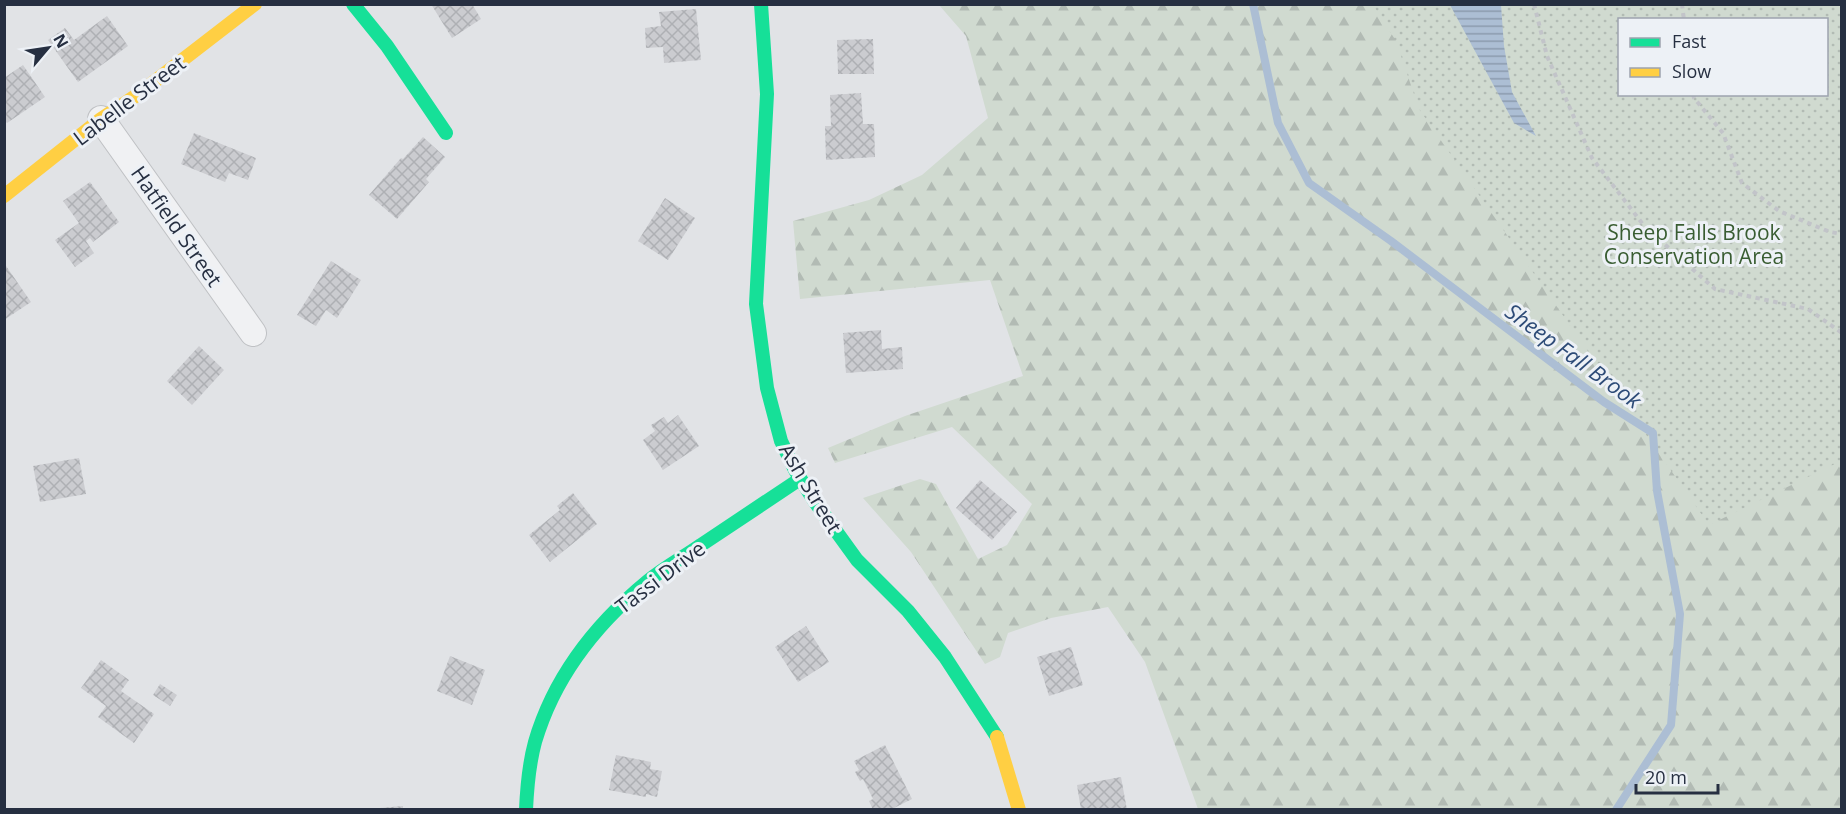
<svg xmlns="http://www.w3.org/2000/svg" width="1846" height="814" font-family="'Open Sans',sans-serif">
  <defs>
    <pattern id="forest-firs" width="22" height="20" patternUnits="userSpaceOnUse" patternTransform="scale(1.5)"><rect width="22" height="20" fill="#d0dad0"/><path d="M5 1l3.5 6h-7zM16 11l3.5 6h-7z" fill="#b2bbb4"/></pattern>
    <pattern id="park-dots" width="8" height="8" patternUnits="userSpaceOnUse" patternTransform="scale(1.5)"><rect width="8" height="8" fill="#d0dad0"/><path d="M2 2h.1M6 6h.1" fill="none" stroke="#b2bbb4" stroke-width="1.8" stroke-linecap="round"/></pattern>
    <pattern id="water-rules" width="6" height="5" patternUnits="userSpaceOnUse" patternTransform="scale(1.5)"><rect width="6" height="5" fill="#acbed4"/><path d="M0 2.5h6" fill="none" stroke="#8c9bae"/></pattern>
    <pattern id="building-cross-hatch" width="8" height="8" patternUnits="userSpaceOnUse" patternTransform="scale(1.5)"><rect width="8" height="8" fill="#cbccd0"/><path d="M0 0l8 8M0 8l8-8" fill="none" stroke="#aeb0b4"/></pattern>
  </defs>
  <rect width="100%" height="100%" fill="#e1e3e6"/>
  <path fill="url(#forest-firs)" fill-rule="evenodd" d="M939 5H1841V809H1198L1145 662 1108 607 1051 618 1008 633 1000 657 985 664 911 552 863 498 920 479 936 484 978 559 1007 545 1032 504 952 427 835 463 828 448 905 416 1023 376 990 280 800 299 793 221 869 200 922 175 988 118 966 36ZM1620 20H1826V94H1620Z"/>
  <path fill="url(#park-dots)" fill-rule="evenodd" d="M1373 5H1841V461L1709 525 1419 109 1396 41ZM1620 20H1826V94H1620Z"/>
  <path fill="url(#water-rules)" d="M1450 5H1501L1504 46 1512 92 1536 136 1514 123Z"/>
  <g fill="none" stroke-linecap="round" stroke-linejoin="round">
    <path stroke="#acbed4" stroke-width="8" d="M1253 4 1278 123 1309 183 1391 241 1604 402 1653 433 1657 491 1680 614 1671 725 1616 810"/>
  </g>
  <path fill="url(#building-cross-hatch)" d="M431 4H472L481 19 452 38Z
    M696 9 701 60 664 63 663 47 646 48 645 28 661 26 659 12Z
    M107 16 128 46 78 82 48 40 65 28 74 40Z
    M873 39 874 74H838L837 40Z
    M23 65 45 97 7 123 4 120V78Z
    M861 93 863 124H874L875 157 826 160 825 126H831L830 95Z
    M194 133 256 158 248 180 229 173 225 182 181 164Z
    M423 137 445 157 426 179 429 182 397 219 369 195 401 158 403 159Z
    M90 182 119 222 93 242 90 238 86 241 94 253 75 267 55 240 79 223 63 201Z
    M665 198 695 218 668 260 638 241Z
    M331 261 361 280 337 318 326 310 316 326 297 315Z
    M4 263 31 302 4 320Z
    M881 330 882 349 902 347 903 369 846 373 843 333Z
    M199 346 224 370 192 405 167 381Z
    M678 415 699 446 663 470 643 440 655 431 651 425 664 417 668 423Z
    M79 458 86 494 40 502 33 466Z
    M980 480 1017 512 992 540 956 508Z
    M573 493 597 524 550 562 529 535 560 510 557 506Z
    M806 626 829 662 798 682 775 647Z
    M1071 647 1083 685 1049 696 1037 657Z
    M450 656 485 670 472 705 437 691Z
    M101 660 129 680 121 691 154 714 134 743 98 717 106 706 81 688Z
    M160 684 177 695 170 706 153 695Z
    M885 745 912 799 890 810H873L869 801 873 799 863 779 860 781 855 772 859 770 854 761Z
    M616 755 651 762 650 769 662 771 657 797 646 794V797L609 790Z
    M1121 777 1127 810H1081L1077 785Z
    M403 806V810H380V808Z"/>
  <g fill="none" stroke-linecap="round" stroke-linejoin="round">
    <g stroke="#bfc1c4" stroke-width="28">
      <path id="street" d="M101 119 253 333"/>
    </g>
    <path stroke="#c2c4c9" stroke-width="4" stroke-dasharray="4.5 4.5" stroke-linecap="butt" d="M1534 4 1547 56 1592 158 1645 227 1715 289 1808 309 1842 333
      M1682 4 1684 20
      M1693 94 1694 98 1723 133 1742 183 1779 211 1830 232 1842 234"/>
    <use href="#street" stroke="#f0f1f3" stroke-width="26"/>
    <path stroke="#16e098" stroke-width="14" d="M353 4 387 46 446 133
      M761 4 767 94 756 304 767 388 781 441 795 470 815 502 857 560 908 611 945 657 997 737
      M526 810C527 787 529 764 535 742 554 677 597 623 648 581 665 567 684 557 701 545 734 523 767 501 800 479"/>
    <path stroke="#ffcf43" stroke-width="14" d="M4 196 101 119 137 95 255 4
      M997 737 1019 810"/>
  </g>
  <g text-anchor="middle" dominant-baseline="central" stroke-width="6" stroke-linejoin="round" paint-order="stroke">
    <g font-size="21" fill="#262f41" stroke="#edf1f6">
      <text transform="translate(129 100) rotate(-37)">Labelle Street</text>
      <text transform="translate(177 226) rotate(55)">Hatfield Street</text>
      <text transform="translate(811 488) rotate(59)">Ash Street</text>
      <text transform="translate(660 577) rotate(-37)">Tassi Drive</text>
    </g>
    <g font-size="21" fill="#395d32" stroke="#edf1f6">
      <text x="1694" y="232">Sheep Falls Brook<tspan x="1694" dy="24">Conservation Area</tspan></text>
    </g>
    <g font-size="22" font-style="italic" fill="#2d4b77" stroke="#edf1f6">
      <text transform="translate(1574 355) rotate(36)">Sheep Fall Brook</text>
    </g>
  </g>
  <rect width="1846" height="814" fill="none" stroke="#262f41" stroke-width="12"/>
  <rect x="1618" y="18" width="210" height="78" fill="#edf1f6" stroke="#9da3ae" stroke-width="1.5"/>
  <rect x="1630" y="38" width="30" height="9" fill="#16e098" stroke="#9da3ae" stroke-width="1.5"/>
  <text x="1672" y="48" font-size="18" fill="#262f41">Fast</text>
  <rect x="1630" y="68" width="30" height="9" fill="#ffcf43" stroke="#9da3ae" stroke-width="1.5"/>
  <text x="1672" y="78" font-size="18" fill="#262f41">Slow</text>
  <g transform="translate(48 48) rotate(61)" stroke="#edf1f6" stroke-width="4.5" paint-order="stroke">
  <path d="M0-4.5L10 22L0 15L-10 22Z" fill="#262f41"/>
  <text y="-9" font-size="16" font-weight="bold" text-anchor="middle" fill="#262f41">N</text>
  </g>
  <path d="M1636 784v9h82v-9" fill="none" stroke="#262f41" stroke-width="3"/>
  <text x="1645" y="784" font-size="18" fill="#262f41" stroke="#edf1f6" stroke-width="4.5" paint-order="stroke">20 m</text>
</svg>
